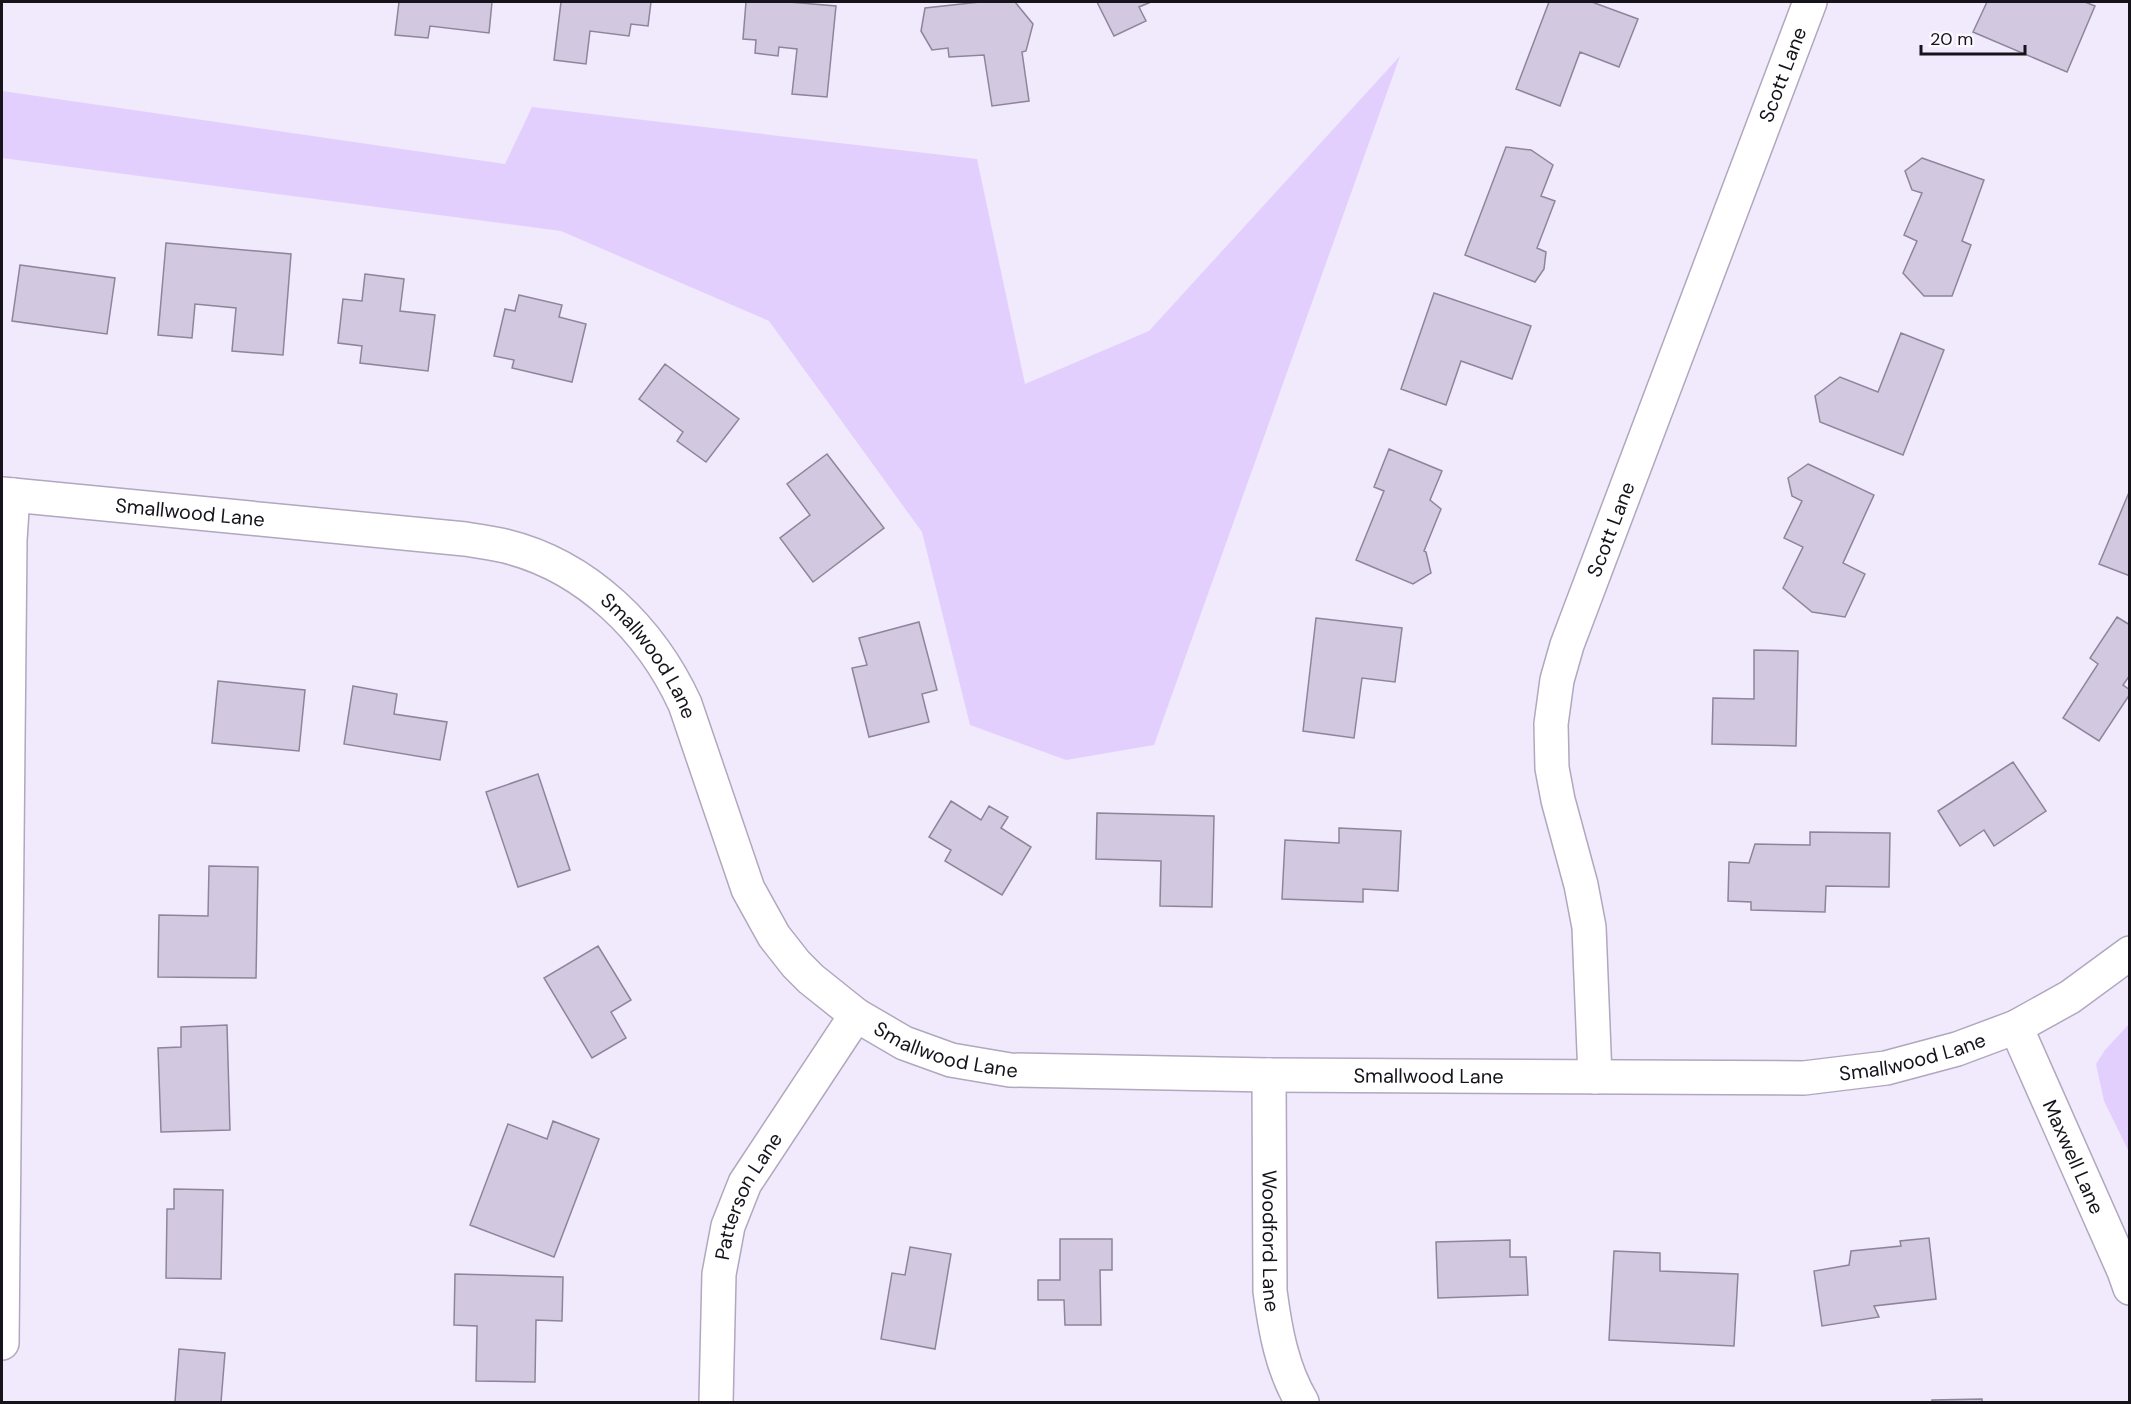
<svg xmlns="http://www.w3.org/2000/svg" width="2131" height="1404" font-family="'DM Sans',sans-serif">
  <rect width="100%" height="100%" fill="#f1e9fc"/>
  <path fill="#e3cffe" d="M1400 56 1154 745 1066 760 970 725 922 532 769 321 561 231 2 158V91L505 164 532 107 977 159 1025 384 1149 331Z
    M2129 1024V1152L2104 1101 2096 1064 2105 1050Z"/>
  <path fill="#d2c8e0" stroke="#8e859a" stroke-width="1.5" d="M399 2H492L489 33 430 26 428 38 395 35Z
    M561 2H651L648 26 631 24 629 36 590 31 586 64 554 60Z
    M746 2H789L836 6 827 97 792 94 797 49 779 47 778 56 755 53 756 40 743 39Z
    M980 2H1015L1033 24 1026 51 1022 52 1029 101 992 106 984 55 949 57 948 48 932 50 921 31 925 8Z
    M1097 2H1151L1139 7 1146 21 1114 36Z
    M1549 2H1592L1638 19 1619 67 1580 52 1560 106 1516 89Z
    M1987 2H2085L2095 6 2067 72 1973 32Z
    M1506 147 1531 150 1553 165 1541 196 1555 201 1537 248 1546 252 1544 269 1535 282 1465 255Z
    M1922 158 1984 180 1962 241 1971 245 1952 296H1924L1903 273 1917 241 1904 235 1922 193 1912 190 1905 171Z
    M166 243 291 254 283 355 232 351 236 308 195 304 192 338 158 335Z
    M20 265 115 278 107 334 12 321Z
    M365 274 404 279 400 311 435 315 428 371 360 363 362 346 338 343 343 299 362 301Z
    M1434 293 1531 326 1512 379 1461 361 1446 405 1401 389Z
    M519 295 562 305 559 317 586 324 572 382 512 368 514 360 494 356 505 309 515 311Z
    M1901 333 1944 350 1903 455 1820 422 1815 396 1840 377 1878 392Z
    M665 364 739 419 706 462 677 441 683 432 639 399Z
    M1389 449 1442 471 1430 500 1441 509 1424 551 1426 552 1431 573 1413 584 1356 560 1384 491 1374 487Z
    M827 454 884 528 813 582 780 538 810 515 787 484Z
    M1808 464 1874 495 1843 563 1865 574 1845 617 1812 612 1783 588 1803 547 1784 538 1802 501 1792 496 1788 478Z
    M2130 490V576L2099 564Z
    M2117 617 2130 625V675L2123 685 2130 690V694L2099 741 2063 718 2098 664 2090 658Z
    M1316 618 1402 628 1395 682 1362 678 1354 738 1303 731Z
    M919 622 937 690 922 694 929 722 869 737 852 668 867 665 859 638Z
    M1754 650 1798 651 1796 746 1712 744 1713 698 1754 699Z
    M218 681 305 690 299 751 212 743Z
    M353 686 397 694 394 714 447 722 440 760 344 744Z
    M2013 762 2046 811 1994 846 1984 830 1960 846 1938 811Z
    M538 774 570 870 518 887 486 792Z
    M951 801 981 820 989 806 1008 817 1001 828 1031 847 1002 895 945 861 951 850 929 837Z
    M1097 813 1214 816 1212 907 1160 906 1161 861 1096 859Z
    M1339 828 1401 831 1398 891 1363 889V902L1282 899 1285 840 1339 843Z
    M1810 832 1890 833 1889 887 1826 886 1825 912 1751 910V902L1728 901 1729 862 1749 863 1755 844 1810 845Z
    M209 866 258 867 256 978 158 977 159 915 208 916Z
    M598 946 631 1000 611 1012 626 1038 592 1058 544 978Z
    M227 1025 230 1130 161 1132 158 1048 181 1047V1027Z
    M553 1121 599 1139 554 1257 470 1225 508 1124 547 1139Z
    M174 1189 223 1190 221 1279 166 1278 167 1209H174Z
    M1929 1238 1936 1299 1874 1306 1879 1317 1822 1326 1814 1271 1849 1265 1851 1251 1901 1246 1900 1241Z
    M1060 1239H1112V1270H1100L1101 1325H1065L1064 1300H1038V1280H1060Z
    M1510 1240V1257H1526L1528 1295 1438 1298 1436 1242Z
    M910 1247 951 1254 935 1349 881 1339 892 1273 905 1275Z
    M1614 1251 1660 1253V1271L1738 1274 1734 1346 1609 1340Z
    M455 1274 563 1277 562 1321 536 1320 535 1382 476 1381 477 1326 454 1325Z
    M179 1349 225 1353 221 1402H175Z
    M1982 1399V1402H1932V1400Z"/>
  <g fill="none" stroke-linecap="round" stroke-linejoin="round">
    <g stroke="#b1a7be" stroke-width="36">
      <g id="minor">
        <path id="s1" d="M2 494 465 539C478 541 492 543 505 546 587 566 651 630 685 704L748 889 774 936 796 964 811 979 856 1015 904 1043 951 1060 1010 1070 1269 1075 1804 1078 1886 1068 1957 1049 2016 1027 2070 997 2130 953"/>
        <path id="s2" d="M2016 1027 2124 1271 2130 1288"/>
        <path id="s3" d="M1269 1075 1270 1291C1275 1329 1282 1369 1302 1402"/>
        <path id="s4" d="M1595 1077 1589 927 1581 885 1558 800 1552 768 1551 724 1557 680 1567 645 1810 2"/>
        <path d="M2 1343 10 540 13 495"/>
        <path id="s5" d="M716 1402 719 1274 728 1226 745 1183 856 1015"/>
      </g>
    </g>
    <use href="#minor" stroke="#fff" stroke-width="33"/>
  </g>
  <g text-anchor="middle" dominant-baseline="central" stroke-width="4.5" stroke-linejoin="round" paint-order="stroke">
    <g font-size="20" fill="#17131b" stroke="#fbf9fe">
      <text stroke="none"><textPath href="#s4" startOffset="1048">Scott Lane</textPath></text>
      <text stroke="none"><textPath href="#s1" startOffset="189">Smallwood Lane</textPath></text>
      <text stroke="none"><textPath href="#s4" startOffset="562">Scott Lane</textPath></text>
      <text stroke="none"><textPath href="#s1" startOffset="693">Smallwood Lane</textPath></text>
      <text stroke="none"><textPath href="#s1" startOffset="1215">Smallwood Lane</textPath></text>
      <text stroke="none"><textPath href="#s1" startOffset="2187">Smallwood Lane</textPath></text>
      <text stroke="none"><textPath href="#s1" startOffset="1701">Smallwood Lane</textPath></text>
      <text stroke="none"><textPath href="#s2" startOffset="142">Maxwell Lane</textPath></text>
      <text stroke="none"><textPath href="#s5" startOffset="212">Patterson Lane</textPath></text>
      <text stroke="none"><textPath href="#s3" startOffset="166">Woodford Lane</textPath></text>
    </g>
  </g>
  <rect width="2131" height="1404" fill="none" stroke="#17131b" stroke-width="6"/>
  <path d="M1921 45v9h104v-9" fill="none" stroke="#17131b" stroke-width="3"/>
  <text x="1930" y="45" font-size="18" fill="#17131b" stroke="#fbf9fe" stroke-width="4.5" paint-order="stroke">20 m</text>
</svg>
